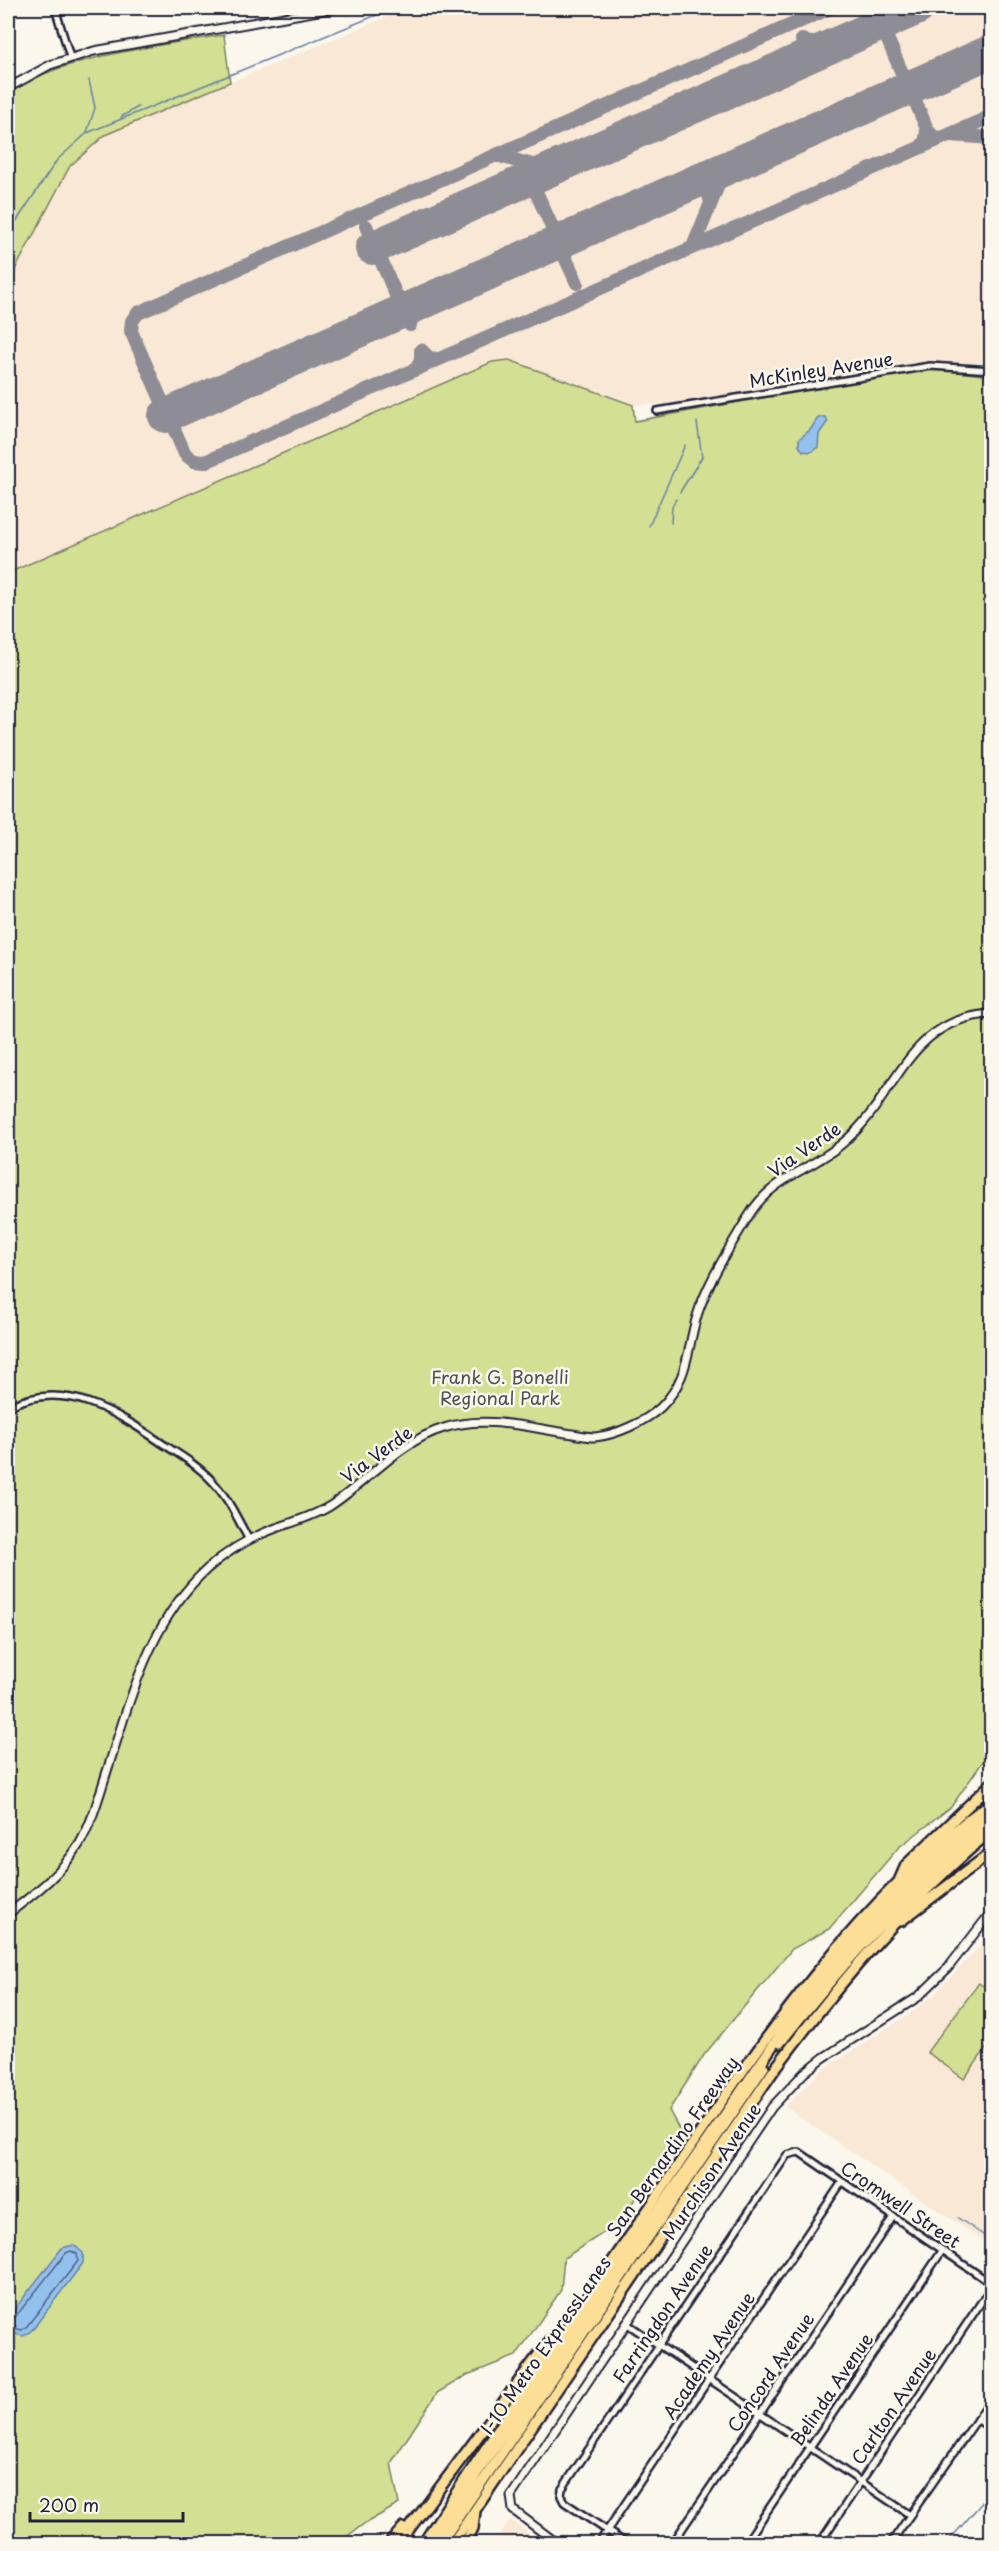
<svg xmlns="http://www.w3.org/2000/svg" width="999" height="2551" font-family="'Playpen Sans',sans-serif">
  <rect width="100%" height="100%" fill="#fbf7ec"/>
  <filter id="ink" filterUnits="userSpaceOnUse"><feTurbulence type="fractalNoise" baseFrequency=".0167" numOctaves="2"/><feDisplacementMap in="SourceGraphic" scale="12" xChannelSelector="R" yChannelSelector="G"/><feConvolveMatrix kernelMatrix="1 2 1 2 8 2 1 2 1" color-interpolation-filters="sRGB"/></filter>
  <g filter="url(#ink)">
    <path fill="#f9e8d6" d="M440 8H991V365L927 362 693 403 633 405 509 360 8 573V283L70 166 105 135 391 15Z
      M991 1934V2246L785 2107 821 2071 912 2012 935 1994Z
      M510 2520 543 2543H494Z"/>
    <path fill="#d3df92" stroke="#7a8066" stroke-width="1.5" d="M224 35 230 82 105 135 70 166 8 283V94C52 58 166 44 224 35Z
      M509 360 633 405 635 421 903 372 941 370 991 376 992 1010 988 1023H992L991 1750 951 1807 898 1848 829 1929 792 1949 704 2055 669 2110 680 2131 619 2223 564 2258 561 2290 516 2356 467 2375 437 2393 391 2463 399 2504 364 2524 338 2543 14 2544 8 2538V573L492 362Z
      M979 1983 991 1992V2042L964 2079 927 2052Z"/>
    <path fill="#93c1ee" stroke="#6681a6" stroke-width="1.5" d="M818 417H825L828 421 819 434 818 447 811 452 803 451 799 446V439L811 429Z
      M74 2245 83 2253V2263L32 2330 24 2336 15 2334 9 2327 10 2315 62 2248Z"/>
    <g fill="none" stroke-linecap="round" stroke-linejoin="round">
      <path stroke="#4f6283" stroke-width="1.5" d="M71 2251 77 2254 78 2261 27 2326 22 2330 17 2329 12 2321 66 2253Z"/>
      <path stroke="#6681a6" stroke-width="1.5" d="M121 117 138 107
        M87 132 95 108 89 80
        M8 234 57 160 87 133 394 8
        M680 492 702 457 697 422
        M671 523 672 506 676 499
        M649 526 685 445
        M958 2218 992 2241
        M946 2544 992 2491"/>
      <path stroke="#8e8c94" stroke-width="14" d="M830 8 138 313 132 321 131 331 185 454 194 461 205 462 992 116
        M866 30 878 31 887 38 889 25 895 17
        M866 30 873 22 875 9 882 16 895 17
        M887 38 902 73
        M800 59 806 52 802 40 816 46 833 45
        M897 93 903 82 902 73 919 83
        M894 94 906 96 916 103 915 95 922 82
        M916 103 927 129
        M951 135 992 138
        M922 146 926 139 927 129 933 137 941 138
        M496 155 550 170
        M513 186 530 187 537 194C535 180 543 176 553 168
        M687 186 703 187 709 195 711 203 722 175 735 164
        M537 194 552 227
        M366 226 396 295
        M693 247 711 203
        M541 250 551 238 552 227 562 236H574
        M541 250 554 249 565 257 566 246 574 236
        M565 257 577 283
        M396 295 407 304H418L411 314 410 325 401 318 390 317 397 306Z
        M417 368 421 359V350L429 358 437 359"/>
      <path stroke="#8e8c94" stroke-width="34" d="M372 248 918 8
        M165 416 992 51"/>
      <g stroke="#22223b" stroke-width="10">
        <path id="street" d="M55 8 70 57
          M657 411 930 366 992 370
          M8 1407C64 1378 116 1412 163 1444 180 1455 199 1466 213 1482 229 1499 238 1520 249 1540
          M626 2323 910 2515
          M977 2419 992 2430
          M598 2544 842 2182
          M627 2544 564 2502 561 2496 562 2489 787 2155 799 2152 992 2284
          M672 2544 893 2217
          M745 2544 942 2251
          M819 2544 992 2286
          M890 2544 992 2398"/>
      </g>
      <g stroke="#22223b" stroke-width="11">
        <path id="secondary" d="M8 88 50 65 94 51 335 8
          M8 1914C34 1894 63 1872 80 1843 93 1820 100 1793 108 1768 131 1697 150 1621 207 1569 227 1551 251 1537 276 1528 294 1522 314 1516 330 1506 367 1482 400 1441 444 1428 483 1415 526 1427 566 1433 575 1434 586 1437 595 1437 616 1435 645 1422 661 1407 692 1376 686 1344 700 1307 711 1277 731 1245 748 1217 772 1176 811 1171 844 1142 898 1097 906 1018 992 1014
          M558 2544 513 2510 511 2496 772 2107 804 2073 823 2058 918 1997 948 1968 992 1911"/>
      </g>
      <g stroke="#22223b" stroke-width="14">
        <path id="highway" d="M899 1881 906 1865 992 1783
          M901 1921 992 1852
          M780 2043C844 1962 911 1886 992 1821
          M389 2544 403 2528
          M398 2544 543 2349 561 2331
          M423 2544C496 2430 573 2319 650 2207 748 2062 847 1907 992 1802
          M432 2544 477 2473 791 2019C849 1943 915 1869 992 1812
          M440 2544 764 2067
          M452 2544 774 2070C839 1983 908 1900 992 1830
          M465 2544 473 2528 475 2511"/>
      </g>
      <use href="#street" stroke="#fbf7ec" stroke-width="5"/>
      <use href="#secondary" stroke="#fbf7ec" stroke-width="7"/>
      <use href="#highway" stroke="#fcde96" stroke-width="9"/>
    </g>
  </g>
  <g text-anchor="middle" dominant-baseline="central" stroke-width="5" stroke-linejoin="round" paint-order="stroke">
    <g font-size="18" fill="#22223b" stroke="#fbf7ec">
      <text transform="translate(821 369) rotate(-9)">McKinley Avenue</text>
      <text transform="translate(804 1149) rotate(-34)">Via Verde</text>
      <text transform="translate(376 1454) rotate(-36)">Via Verde</text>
      <text transform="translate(672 2146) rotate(-55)">San Bernardino Freeway</text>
      <text transform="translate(711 2171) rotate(-56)">Murchison Avenue</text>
      <text transform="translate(901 2204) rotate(34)">Cromwell Street</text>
      <text transform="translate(662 2313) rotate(-56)">Farringdon Avenue</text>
      <text transform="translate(545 2345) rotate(-55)">I-10 Metro ExpressLanes</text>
      <text transform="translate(708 2355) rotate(-56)">Academy Avenue</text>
      <text transform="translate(770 2372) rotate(-56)">Concord Avenue</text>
      <text transform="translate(831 2389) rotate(-56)">Belinda Avenue</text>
      <text transform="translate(893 2406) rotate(-56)">Carlton Avenue</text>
    </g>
    <g font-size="18" fill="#4e5151" stroke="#fbf7ec">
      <text x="500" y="1376">Frank G. Bonelli<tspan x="500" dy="21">Regional Park</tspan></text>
    </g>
  </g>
  <rect width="999" height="2551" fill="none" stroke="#fbf7ec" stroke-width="30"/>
  <rect x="15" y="15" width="969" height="2521" fill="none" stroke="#22223b" stroke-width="2" filter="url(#ink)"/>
  <path d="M30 2512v9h153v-9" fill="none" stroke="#22223b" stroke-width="3"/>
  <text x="39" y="2512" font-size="18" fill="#22223b" stroke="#fbf7ec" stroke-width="4.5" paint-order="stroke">200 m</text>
</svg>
